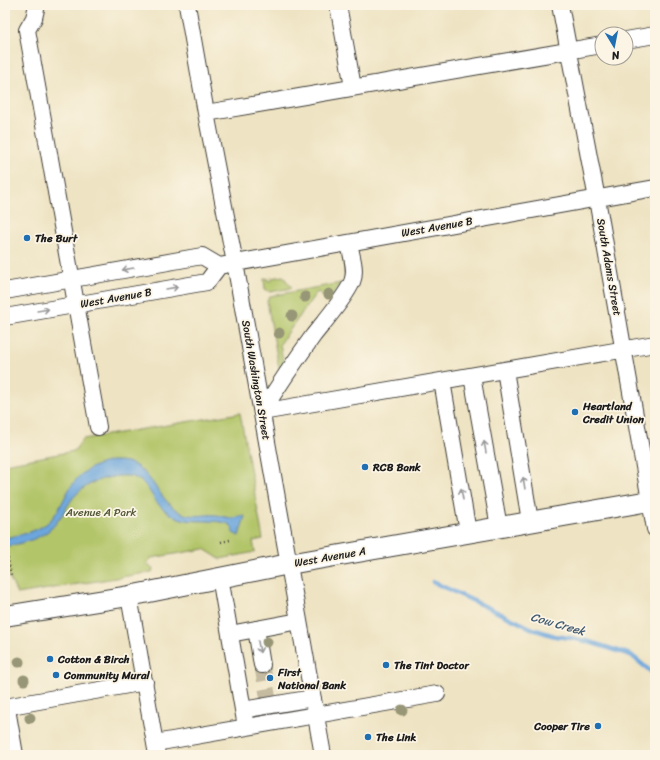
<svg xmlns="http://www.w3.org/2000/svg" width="660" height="760" font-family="Sriracha,sans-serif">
  <rect width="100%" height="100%" fill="#fcf5e5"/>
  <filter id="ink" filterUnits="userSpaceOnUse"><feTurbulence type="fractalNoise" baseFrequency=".025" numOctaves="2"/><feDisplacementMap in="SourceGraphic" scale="8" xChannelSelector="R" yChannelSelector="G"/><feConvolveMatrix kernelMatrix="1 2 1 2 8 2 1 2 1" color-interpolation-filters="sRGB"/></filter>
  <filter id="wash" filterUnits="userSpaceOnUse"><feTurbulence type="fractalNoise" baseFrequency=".012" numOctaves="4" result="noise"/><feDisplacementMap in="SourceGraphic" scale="16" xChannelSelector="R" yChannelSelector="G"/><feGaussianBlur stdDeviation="0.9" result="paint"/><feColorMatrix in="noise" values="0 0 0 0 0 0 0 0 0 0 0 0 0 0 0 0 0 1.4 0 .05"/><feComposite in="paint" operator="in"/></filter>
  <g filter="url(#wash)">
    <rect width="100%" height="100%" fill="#eee3c2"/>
    <path fill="#b2c569" stroke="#677042" d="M283 276 292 288 270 292 265 289 264 279 267 278 268 281 272 280 271 278Z
      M341 283 327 302H326L320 292 316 293 280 344 284 366 279 368 267 301 270 296Z
      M240 413 263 539 253 541 255 552 220 559 204 549 151 558 147 564 153 569 152 572 17 594 8 574 5 560V464L74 451 83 439Z"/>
    <path fill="#6ca6dc" stroke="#44617c" d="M112 461C118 461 127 461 133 464 154 475 160 503 182 513 193 518 205 514 216 515 221 515 226 518 231 518 236 519 239 514 245 516L239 536 233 533C232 531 233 529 232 527 227 518 193 523 182 519 174 517 165 511 159 505 150 495 148 482 133 477 127 475 118 476 112 477 97 479 82 487 73 498 64 510 60 522 47 532 34 541 21 543 5 547V538C19 535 33 533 46 524 55 517 60 507 65 497 76 475 88 466 112 461Z"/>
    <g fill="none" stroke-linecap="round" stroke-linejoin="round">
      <path stroke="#6ca6dc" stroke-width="4.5" d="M433 582 533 629 555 636 571 638 586 641 631 655 655 675"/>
    </g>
  </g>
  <g filter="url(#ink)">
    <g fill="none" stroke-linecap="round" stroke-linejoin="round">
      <path stroke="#c4bba1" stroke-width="16" stroke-dasharray="16 8" stroke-linecap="butt" d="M262 665 268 697"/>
      <g stroke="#3c3a35" stroke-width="18">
        <path id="minor" d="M37 5 34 18 27 30 98 427
          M187 5 206 113 235 263 323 755
          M338 5 353 87
          M560 5 597 199 655 529
          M626 40 655 35
          M206 113 602 45
          M5 291 202 256 219 266 655 188
          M5 317 207 282 219 266
          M505 370 530 521
          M472 376 499 527
          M442 381 468 532
          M262 412 655 344
          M262 412C278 386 295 361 313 336 324 322 345 298 352 282 357 270 351 255 349 243
          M220 577 246 727
          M129 596 157 755
          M256 629 262 665
          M230 634 299 621
          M5 707 145 682
          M243 710 313 698
          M155 743 437 694"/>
      </g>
      <g stroke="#3c3a35" stroke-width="22">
        <path id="major" d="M5 616 129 596 289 564 655 500
          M5 709 13 755"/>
      </g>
      <path stroke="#3c3a35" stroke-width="2.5" stroke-dasharray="1 3" stroke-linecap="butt" d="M221 542 230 540
        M7 554 11 575"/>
      <use href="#minor" stroke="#fff" stroke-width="16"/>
      <use href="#major" stroke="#fff" stroke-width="20"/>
    </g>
    <g fill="#979676">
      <circle cx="329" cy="294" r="5.5"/>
      <circle cx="305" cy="297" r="5.5"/>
      <circle cx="292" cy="316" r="5.5"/>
      <circle cx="279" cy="333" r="5.5"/>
      <circle cx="267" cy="642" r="5.5"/>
      <circle cx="19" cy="662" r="5.5"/>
      <circle cx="24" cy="680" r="5.5"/>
      <circle cx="402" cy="710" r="5.5"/>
      <circle cx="30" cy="718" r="5.5"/>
    </g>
    <defs><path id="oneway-shaft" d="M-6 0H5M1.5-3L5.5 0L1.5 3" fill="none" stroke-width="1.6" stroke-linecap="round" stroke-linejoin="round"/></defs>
    <g stroke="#999">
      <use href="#oneway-shaft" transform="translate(128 269) rotate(170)"/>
      <use href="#oneway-shaft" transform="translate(172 288) rotate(-10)"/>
      <use href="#oneway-shaft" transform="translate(43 310) rotate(-9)"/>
      <use href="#oneway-shaft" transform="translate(485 447) rotate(-100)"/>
      <use href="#oneway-shaft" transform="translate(524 483) rotate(-99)"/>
      <use href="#oneway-shaft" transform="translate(462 494) rotate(-100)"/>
      <use href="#oneway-shaft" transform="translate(259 647) rotate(80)"/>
    </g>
  </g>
  <g fill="#1f6fb2" stroke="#fcf5e5" stroke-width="1.5">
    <circle cx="27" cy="238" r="4"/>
    <circle cx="575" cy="412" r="4"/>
    <circle cx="365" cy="467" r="4"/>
    <circle cx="50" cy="659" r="4"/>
    <circle cx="386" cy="665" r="4"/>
    <circle cx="56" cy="675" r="4"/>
    <circle cx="270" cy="678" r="4"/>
    <circle cx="598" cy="726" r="4"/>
    <circle cx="368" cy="737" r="4"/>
  </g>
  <g text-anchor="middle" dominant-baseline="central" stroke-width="3.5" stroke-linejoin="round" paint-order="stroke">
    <g font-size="11" fill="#1c1c1c" stroke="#fcf5e5">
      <text transform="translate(437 227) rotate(-10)">West Avenue B</text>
      <text transform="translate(609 267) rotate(80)">South Adams Street</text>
      <text transform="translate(116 298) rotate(-10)">West Avenue B</text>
      <text transform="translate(256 380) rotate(80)">South Washington Street</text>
      <text transform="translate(330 557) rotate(-10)">West Avenue A</text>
    </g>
    <g font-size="11" font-weight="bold" fill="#1c1c1c" stroke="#fcf5e5" text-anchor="start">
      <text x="35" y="238">The Burt</text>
      <text x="583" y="406">Heartland<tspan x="583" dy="13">Credit Union</tspan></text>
      <text x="373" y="467">RCB Bank</text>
      <text x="58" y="659">Cotton &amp; Birch</text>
      <text x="394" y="665">The Tint Doctor</text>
      <text x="278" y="672">First<tspan x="278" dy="13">National Bank</tspan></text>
      <text x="64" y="675">Community Mural</text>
      <text x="590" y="726" text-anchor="end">Cooper Tire</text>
      <text x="376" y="737">The Link</text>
    </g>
    <g font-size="11" fill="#505737" stroke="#fcf5e5">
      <text x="101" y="512">Avenue A Park</text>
    </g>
    <g font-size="12" font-style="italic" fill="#405a72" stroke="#fcf5e5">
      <text transform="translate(558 624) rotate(16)">Cow Creek</text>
    </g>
  </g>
  <rect width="660" height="760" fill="none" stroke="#fcf5e5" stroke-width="20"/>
  <g transform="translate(614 46) rotate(170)"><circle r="19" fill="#fcf5e5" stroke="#a29e95"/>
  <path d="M0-3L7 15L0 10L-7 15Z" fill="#1f6fb2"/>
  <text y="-6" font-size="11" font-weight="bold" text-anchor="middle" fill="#1c1c1c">N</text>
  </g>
</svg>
